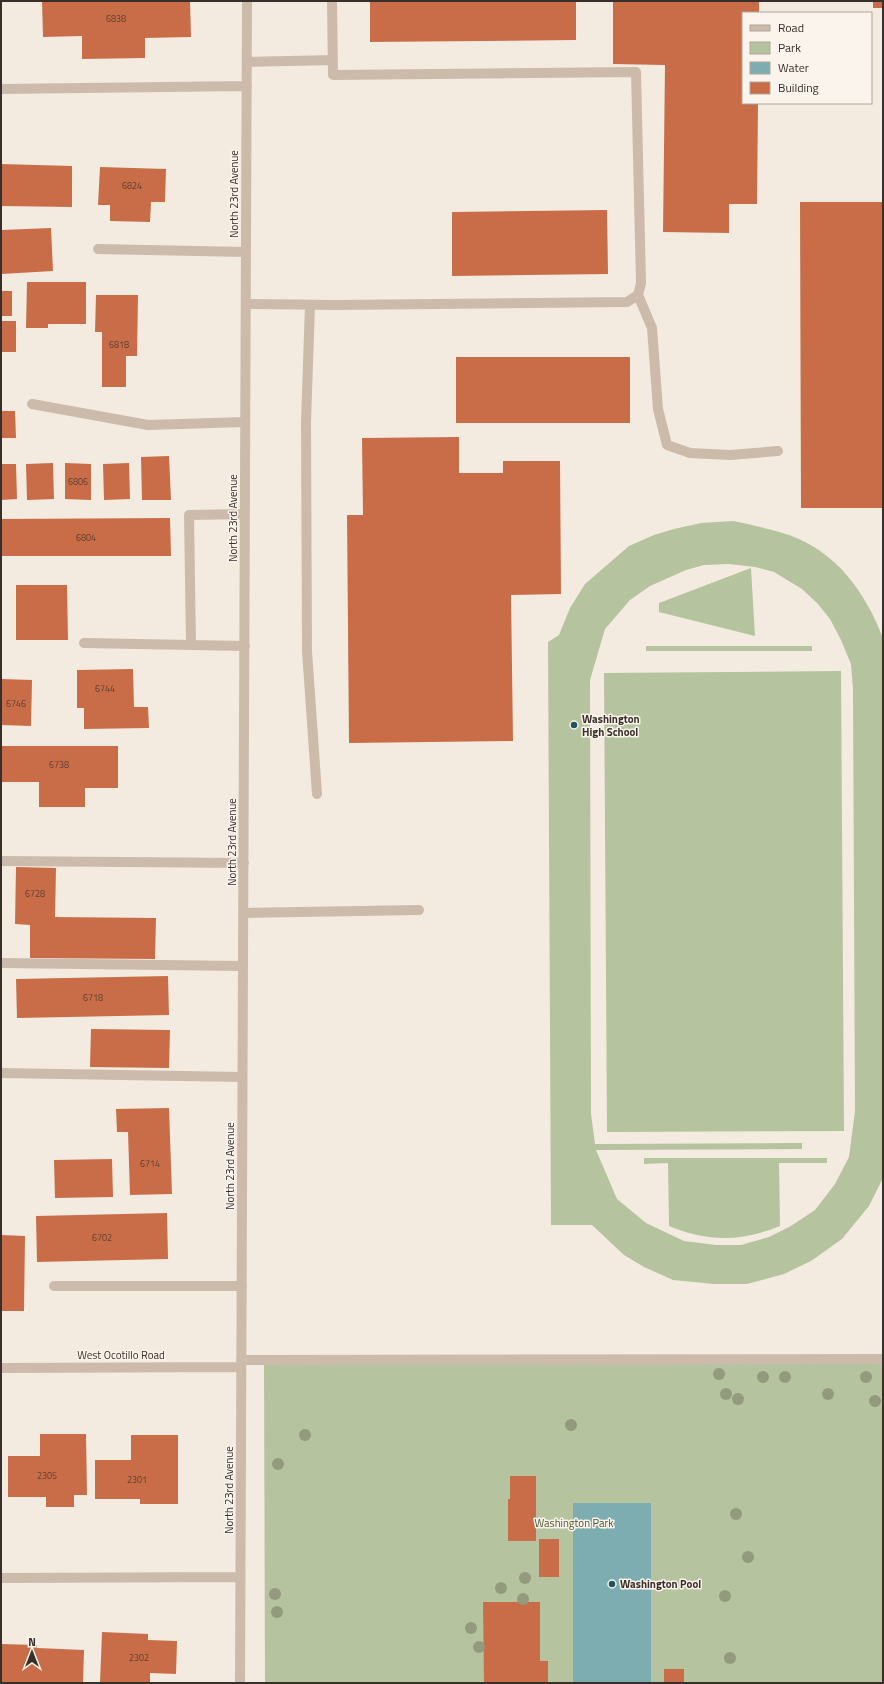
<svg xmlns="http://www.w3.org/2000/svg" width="884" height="1684" font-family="'Titillium Web',sans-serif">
  <rect width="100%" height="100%" fill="#f3ebdf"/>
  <path fill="#b5c39e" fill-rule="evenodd" d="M733 521C752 525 771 529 789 535 837 552 865 592 883 638V1178L869 1206 842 1239 811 1261 784 1274 747 1284H714L673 1280 644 1267 624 1255 592 1225H551L548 642 559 635 570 608 585 584 629 546 654 535 674 529 701 523ZM729 564 755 567 774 572 802 589 818 604 830 619 841 640 851 664 853 689 855 1111 849 1157 835 1184 815 1210 791 1226 769 1237 741 1245H716L684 1241 646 1223 617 1199 596 1150 802 1149V1143L595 1144 591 1114 590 680 605 629 630 600 650 586 686 570 704 565Z
    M751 568 755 636 659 612V603Z
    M646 646H812V651H646Z
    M841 671 844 1131 607 1132 604 673Z
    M644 1158H827V1163H779L780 1226C740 1242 708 1242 669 1226L668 1163 644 1164Z
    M883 1362V1683H265L264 1363Z"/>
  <path fill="#7dadb1" d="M573 1503H651V1683H573Z"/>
  <path fill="#c96d48" d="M42 1H190L191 37 145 38V58L82 59V36L43 37Z
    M370 1H576V40L370 42Z
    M613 1H759V13H743V103H758L757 204H729V233L663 232 665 65 613 64Z
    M873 1H883V8H873Z
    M1 164 72 166V207L1 206Z
    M100 167 166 169 165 202H151L150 222 110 221V205H98Z
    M800 202H883V508H801Z
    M607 210 608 274 452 276V212Z
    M51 228 53 271 1 274V230Z
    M27 282H86V324H48V328H26Z
    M1 291H12V316H1Z
    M96 295H138L137 356H126V387H102V332H95Z
    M1 321H16V352H1Z
    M456 357H630V423H456Z
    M1 411H15L16 438H1Z
    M459 437V473H503V461H560L561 594 511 595 513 741 349 743 347 515H363L362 438Z
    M169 456 171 500H142L141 457Z
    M53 463 54 499 27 500 26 464Z
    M65 463 91 464V500L65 499Z
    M129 463 130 499 104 500 103 464Z
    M1 464H16L17 499 1 500Z
    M170 518 171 556H1V519Z
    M16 585H67L68 640H16Z
    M133 669 134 707H148L149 728 84 729V708H77V670Z
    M1 679 32 680 31 726 1 725Z
    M1 746H118V788H85V807H39V782H1Z
    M16 867 56 868 55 917 156 918 155 959 30 958V925L15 924Z
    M168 976 169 1015 17 1018 16 979Z
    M91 1029 170 1030 169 1068 90 1067Z
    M169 1108 172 1194 130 1195 128 1132H117L116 1109Z
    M112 1159 113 1197 55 1198 54 1160Z
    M167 1213 168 1259 37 1262 36 1216Z
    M1 1235 25 1236 24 1311H1Z
    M40 1434H86L87 1495H74V1507H46V1497H8V1456H40Z
    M131 1435H178V1504H140V1499H95V1460H131Z
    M510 1476H536V1541H508V1499H510Z
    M539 1539H559V1577H539Z
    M483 1602H540V1661H548V1683H484Z
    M102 1632 148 1634V1640L177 1641 176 1674 150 1673V1683H100Z
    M1 1644 37 1645V1648L84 1650 83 1683H1Z
    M664 1669H684V1683H664Z"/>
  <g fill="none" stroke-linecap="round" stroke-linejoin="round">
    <path stroke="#cba" stroke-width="10" d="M247 62 333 60
      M1 89 247 86
      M98 249 246 252
      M638 295 652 328 658 409 667 445 690 453 730 455 778 451
      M246 304 336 305 627 302 638 295 641 283 636 72 333 75 332 1
      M310 305 306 422 307 651 317 794
      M32 404 148 425 245 422
      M84 643 245 646
      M191 645 189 515 245 514
      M1 861 244 863
      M243 913 419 910
      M1 963 243 966
      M1 1073 242 1077
      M54 1286H242
      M241 1360 883 1359
      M1 1368 241 1367
      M1 1578 240 1577
      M240 1683 247 1"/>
  </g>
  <g fill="#949a7d">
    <circle cx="719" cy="1374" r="6"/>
    <circle cx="763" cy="1377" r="6"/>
    <circle cx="785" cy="1377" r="6"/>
    <circle cx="866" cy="1377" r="6"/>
    <circle cx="726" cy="1394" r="6"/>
    <circle cx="828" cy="1394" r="6"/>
    <circle cx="738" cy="1399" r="6"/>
    <circle cx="875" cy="1401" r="6"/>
    <circle cx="571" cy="1425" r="6"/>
    <circle cx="305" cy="1435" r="6"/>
    <circle cx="278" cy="1464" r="6"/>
    <circle cx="736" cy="1514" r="6"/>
    <circle cx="748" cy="1557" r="6"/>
    <circle cx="525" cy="1578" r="6"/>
    <circle cx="501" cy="1588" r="6"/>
    <circle cx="275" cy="1594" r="6"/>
    <circle cx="725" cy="1596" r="6"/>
    <circle cx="523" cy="1599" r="6"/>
    <circle cx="277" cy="1612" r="6"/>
    <circle cx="471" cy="1628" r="6"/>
    <circle cx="479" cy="1647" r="6"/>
    <circle cx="730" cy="1658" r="6"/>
  </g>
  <g fill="#1e555c" stroke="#fbf4ec" stroke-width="1.5">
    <circle cx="574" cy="725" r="4"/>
    <circle cx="612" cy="1584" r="4"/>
  </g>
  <g text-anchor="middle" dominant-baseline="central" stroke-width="3" stroke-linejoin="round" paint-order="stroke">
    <g font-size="9" fill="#5d3e32">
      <text x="116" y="18">6838</text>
      <text x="132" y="185">6824</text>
      <text x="119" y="344">6818</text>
      <text x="78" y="481">6806</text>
      <text x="86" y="537">6804</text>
      <text x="105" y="688">6744</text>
      <text x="16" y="703">6746</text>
      <text x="59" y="764">6738</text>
      <text x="35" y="893">6728</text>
      <text x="93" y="997">6718</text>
      <text x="150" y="1163">6714</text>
      <text x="102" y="1237">6702</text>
      <text x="47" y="1475">2305</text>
      <text x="137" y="1479">2301</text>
      <text x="139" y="1657">2302</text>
    </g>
    <g font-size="11" fill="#392f2a" stroke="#fbf4ec">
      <text transform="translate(234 194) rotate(-90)">North 23rd Avenue</text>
      <text transform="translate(233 518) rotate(-90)">North 23rd Avenue</text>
      <text transform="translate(232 842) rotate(-90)">North 23rd Avenue</text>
      <text transform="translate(230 1166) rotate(-90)">North 23rd Avenue</text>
      <text x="121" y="1355">West Ocotillo Road</text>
      <text transform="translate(229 1490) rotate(-90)">North 23rd Avenue</text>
    </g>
    <g font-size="11" font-weight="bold" fill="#392f2a" stroke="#fbf4ec" text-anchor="start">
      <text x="582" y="719">Washington<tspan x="582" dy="13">High School</tspan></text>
      <text x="620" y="1584">Washington Pool</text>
    </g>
    <g font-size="11" fill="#46582d" stroke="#fbf4ec">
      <text x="574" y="1523">Washington Park</text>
    </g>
  </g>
  <rect width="884" height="1684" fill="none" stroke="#392f2a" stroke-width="4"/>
  <rect x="742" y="12" width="130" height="92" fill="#fbf4ec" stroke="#ada59e"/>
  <rect x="750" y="25" width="20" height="6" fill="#ccbbaa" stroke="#ada59e"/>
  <text x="778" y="32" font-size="12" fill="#392f2a">Road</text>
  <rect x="750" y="42" width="20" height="12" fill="#b5c39e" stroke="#ada59e"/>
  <text x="778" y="52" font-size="12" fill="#392f2a">Park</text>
  <rect x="750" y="62" width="20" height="12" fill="#7dadb1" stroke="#ada59e"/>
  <text x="778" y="72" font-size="12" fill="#392f2a">Water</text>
  <rect x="750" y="82" width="20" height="12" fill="#c96d48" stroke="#ada59e"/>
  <text x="778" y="92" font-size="12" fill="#392f2a">Building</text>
  <g transform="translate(32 1652)" stroke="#fbf4ec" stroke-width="3" paint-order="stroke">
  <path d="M0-3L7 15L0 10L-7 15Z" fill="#392f2a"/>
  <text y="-6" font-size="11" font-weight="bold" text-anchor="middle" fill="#392f2a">N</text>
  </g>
</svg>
